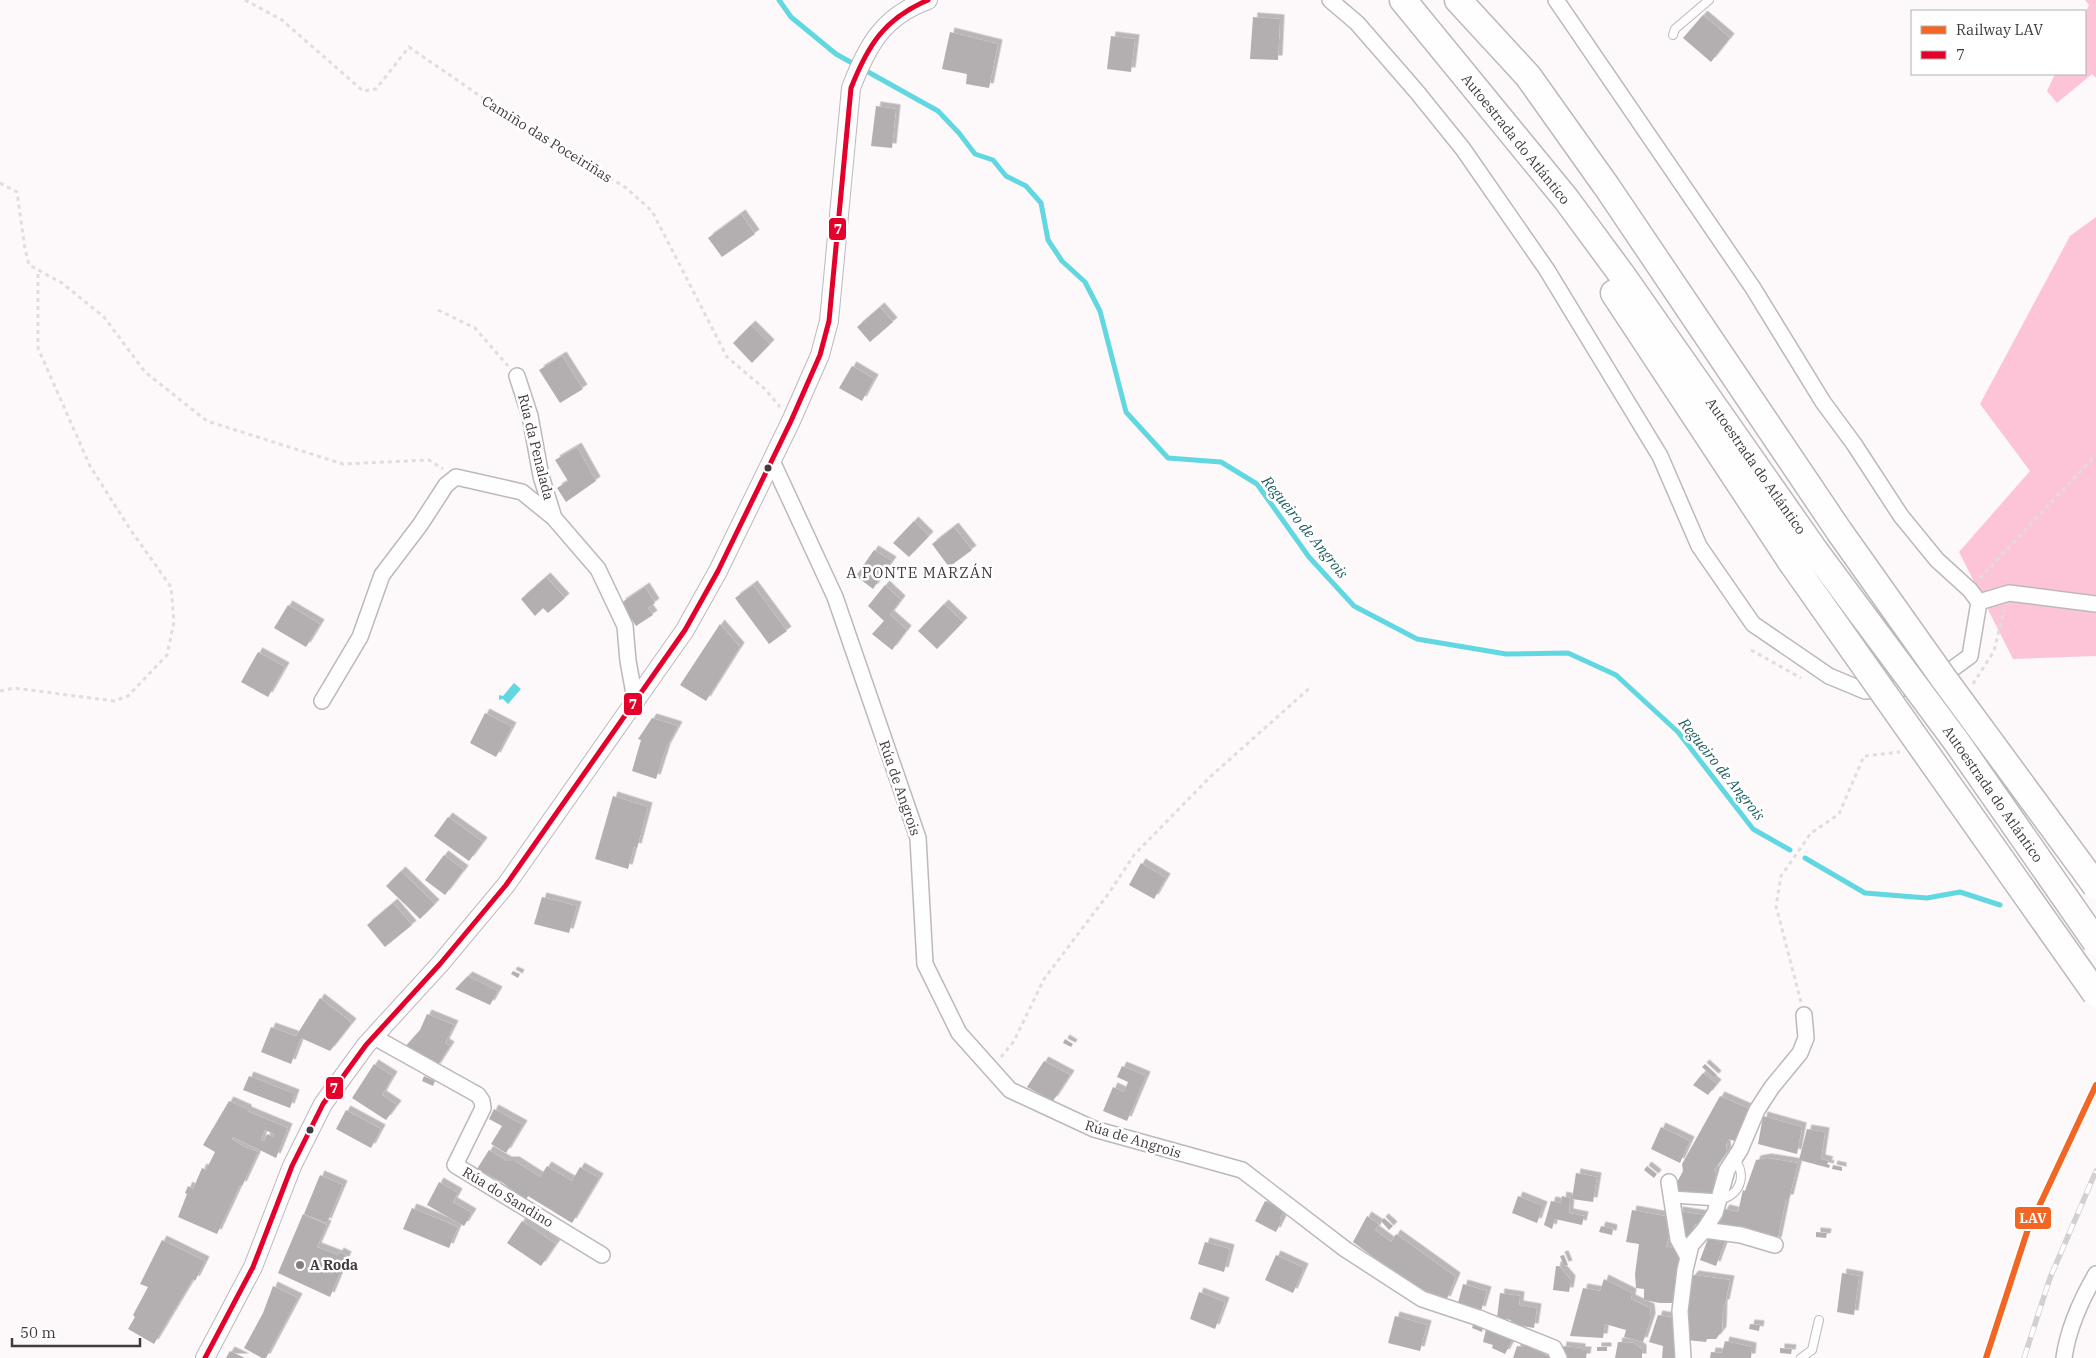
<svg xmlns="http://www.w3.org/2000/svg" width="2096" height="1358" font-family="'IBM Plex Serif',serif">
  <defs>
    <filter id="shadow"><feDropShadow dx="4.5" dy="-4.5" stdDeviation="0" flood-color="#0004"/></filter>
  </defs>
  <rect width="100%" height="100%" fill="#fdf8fa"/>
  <path fill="#fdc4d8" d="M2085 0H2096V78L2092 74 2057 103 2047 91 2055 74H2085V14L2089 5Z
    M2096 217V656L2013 659 1959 552 2030 471 1980 404 2070 236Z"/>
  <path fill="#61d8e1" d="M514 683 521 689 508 704 503 699 499 700V695L503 696Z"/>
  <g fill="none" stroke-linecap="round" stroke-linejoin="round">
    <path stroke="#61d8e1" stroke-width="5" d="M779 0 791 17 836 54 938 111 959 133 975 154 993 160 1006 176 1026 186 1041 203 1048 240 1062 261 1085 282 1100 311 1126 412 1168 458 1221 462 1257 484 1309 557 1354 606 1417 639 1506 654 1568 653 1616 675 1678 732 1753 829 1790 850
      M1805 858 1865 893 1927 898 1960 892 2000 905"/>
  </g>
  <path fill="#b3afb0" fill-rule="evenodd" filter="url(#shadow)" d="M1703 15 1730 38 1711 62 1683 38Z
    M1253 17 1280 19 1278 60 1250 59Z
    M950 32 998 44 989 88 966 84 967 74 942 69Z
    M1111 36 1135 39 1131 72 1107 69Z
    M876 106 896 109 892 148 871 146Z
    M741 214 755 234 722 257 708 238Z
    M880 307 893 322 870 342 857 327Z
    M751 325 770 344 752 363 733 343Z
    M562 356 583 389 560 403 539 370Z
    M852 366 874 379 862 401 839 388Z
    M577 447 596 481 566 502 557 488 568 481 555 460Z
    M914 521 929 536 909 557 893 543Z
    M954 527 972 550 949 567 932 544Z
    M874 550 892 561 873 589 856 576Z
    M546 577 565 598 548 613 543 608 535 616 521 599Z
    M753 585 787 631 769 644 735 598Z
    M885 585 901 600 890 615 907 630 892 650 872 634 884 621 868 606Z
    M645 587 655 603 648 608 653 615 636 626 621 603Z
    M944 604 963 622 937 649 918 631Z
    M288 605 320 624 306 647 274 628Z
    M720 624 740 647 706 701 680 685Z
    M258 652 285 667 268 697 241 682Z
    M485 713 512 727 496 757 470 743Z
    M652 718 678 726 666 748 656 779 632 771 641 740 638 739Z
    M613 796 648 807 637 848 634 847 628 869 595 859Z
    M448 817 483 842 469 861 434 836Z
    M444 855 464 870 445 895 425 880Z
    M1141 863 1166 878 1154 899 1129 885Z
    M401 871 435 904 420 919 386 886Z
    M542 897 577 906 569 933 534 924Z
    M393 903 412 925 385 947 367 925Z
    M513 971 520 974 518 978 511 974Z
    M468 976 498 991 490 1005 455 989Z
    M320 998 352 1023 330 1051 301 1038 291 1064 261 1052 271 1027 296 1036Z
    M427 1014 454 1025 445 1043 450 1046 436 1068 403 1049 420 1030Z
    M1065 1039 1073 1044 1071 1047 1063 1043Z
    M1044 1061 1070 1075 1053 1101 1027 1087Z
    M374 1064 393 1076 382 1095 397 1105 386 1120 352 1098Z
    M1705 1064 1717 1075 1714 1078 1702 1067Z
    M1122 1066 1146 1076 1127 1121 1103 1111 1113 1087 1124 1092 1128 1082 1117 1077Z
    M1703 1073 1717 1084 1708 1095 1693 1085Z
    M249 1076 295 1094 290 1108 243 1090Z
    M424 1076 435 1081 433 1086 422 1081Z
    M1720 1096 1754 1111 1740 1143 1729 1139 1726 1145 1727 1152 1714 1170 1716 1174 1712 1194 1677 1191 1674 1188 1683 1171 1682 1164Z
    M229 1101 247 1109V1111L288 1128 276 1158 233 1137 232 1139 243 1146 258 1152 242 1186 240 1185 217 1234 178 1217 187 1194 185 1193 188 1186 193 1189 202 1168 206 1170 215 1152 203 1145ZM265 1130 274 1134 273 1137 267 1134 264 1141 261 1140Z
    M494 1109 523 1125 506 1153 491 1144 502 1126 489 1119Z
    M346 1110 381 1129 371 1148 336 1129Z
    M1763 1116 1802 1127 1797 1154 1758 1144Z
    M1661 1127 1690 1141 1680 1163 1651 1149Z
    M1807 1129 1825 1132 1821 1159 1829 1161 1827 1164 1830 1165 1829 1168 1799 1160Z
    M489 1150 507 1161H515L540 1177 547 1166 572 1181 580 1167 599 1178 572 1223 528 1196 526 1201 503 1183 477 1169Z
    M1767 1158 1798 1163 1789 1199H1786L1777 1242 1714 1227 1725 1209 1738 1212 1743 1190 1745 1191 1756 1160Z
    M1833 1165 1842 1167V1171L1832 1169Z
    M1647 1166 1657 1174 1654 1178 1644 1170Z
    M1576 1173 1597 1177 1593 1202 1572 1199Z
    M320 1175 343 1185 327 1223 304 1214Z
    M439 1182 458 1193 453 1202 472 1213 464 1226 427 1205Z
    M1518 1196 1543 1206 1537 1223 1512 1213Z
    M1562 1196 1570 1198 1569 1213 1584 1216 1582 1225 1555 1219 1552 1229 1544 1225 1551 1201 1561 1203Z
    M1265 1201 1284 1210 1280 1218 1282 1220 1276 1232 1255 1221Z
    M412 1208 458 1227 449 1248 403 1229Z
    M1632 1210 1665 1216 1670 1233 1666 1247 1678 1248 1679 1265 1673 1303H1660L1644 1300V1289L1636 1288 1635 1274 1639 1244 1626 1242Z
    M1678 1211 1705 1215 1702 1225 1695 1224 1690 1239 1679 1235Z
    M303 1214 327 1225 317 1247 338 1255 339 1252 347 1256 330 1297 278 1273Z
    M1367 1216 1379 1224 1375 1230 1391 1242 1396 1234 1456 1277 1446 1301 1420 1291 1353 1242Z
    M1384 1218 1393 1226 1389 1230 1381 1221Z
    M522 1221 556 1244 541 1266 507 1243Z
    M1601 1226 1613 1229 1612 1235 1599 1232Z
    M1816 1232 1827 1233 1826 1238 1816 1237Z
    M1709 1236 1726 1238 1716 1266 1700 1260Z
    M162 1240 205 1261 195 1281 193 1279 154 1344 128 1329 135 1317 133 1315 148 1287 140 1284Z
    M1205 1242 1230 1249 1224 1272 1198 1264Z
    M1276 1255 1304 1268 1293 1293 1265 1280Z
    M1564 1255 1568 1265 1564 1266 1560 1256Z
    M1556 1266H1559L1571 1280 1569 1292 1553 1290Z
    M1842 1273 1859 1276 1854 1315 1837 1312Z
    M1694 1275 1730 1280 1725 1304H1723L1722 1331 1716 1339H1707L1706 1342 1687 1340 1685 1331 1690 1280Z
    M1604 1279 1632 1293 1631 1299 1650 1308 1651 1318 1643 1342 1624 1337 1626 1330 1605 1324 1603 1338 1570 1336 1583 1288 1600 1291Z
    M1463 1284 1487 1291 1481 1311 1458 1303Z
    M273 1286 298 1298 266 1358H262L244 1348 263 1313Z
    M1199 1292 1225 1302 1215 1329 1190 1319Z
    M1500 1293 1520 1296 1519 1305 1537 1308 1534 1328 1510 1324 1511 1320 1497 1318Z
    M1658 1315 1676 1318 1679 1358H1662L1663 1346 1649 1342Z
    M1395 1316 1427 1325 1420 1351 1388 1343Z
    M1750 1324 1760 1325 1759 1331 1749 1329Z
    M1473 1325 1483 1328 1482 1332 1472 1328Z
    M1486 1329 1514 1337 1505 1354 1492 1348 1493 1345 1483 1342Z
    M1725 1341 1752 1347 1751 1358H1710L1711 1352 1722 1353Z
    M1618 1342 1634 1343 1642 1349V1358H1615Z
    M1524 1345 1547 1355 1551 1358H1513L1517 1346 1522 1347Z
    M1562 1346 1581 1348V1351H1587L1586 1358H1561Z
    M1597 1347H1607V1351H1597Z
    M1780 1348 1792 1349 1791 1354 1780 1353Z
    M230 1351 245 1358H226Z"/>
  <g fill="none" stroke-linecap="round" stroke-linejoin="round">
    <g stroke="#bdb8ba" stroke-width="10">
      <path id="service" d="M1673 35 1675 29 1709 0
        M1719 1200C1740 1195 1747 1177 1735 1159
        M1801 1358 1812 1350 1819 1320"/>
    </g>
    <g stroke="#bdb8ba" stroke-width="14">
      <path id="pedestrian" d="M1672 1197 1719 1200"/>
    </g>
    <g stroke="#bdb8ba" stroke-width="18">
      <path id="minor" d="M1330 0 1357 23 1417 92 1463 149 1547 270 1660 456 1699 546 1753 624 1829 676 1865 691 1929 686 1970 656 1979 602 1970 590 1937 560 1901 516 1854 444 1823 402 1753 288 1556 0
        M517 376 530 416 541 476 554 518
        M772 461 835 597 918 838 925 964 959 1033 1010 1090 1094 1129 1242 1170 1345 1249 1422 1299 1479 1318 1554 1348 1559 1358
        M1979 602 2009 593 2096 604
        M322 701 360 637 382 575 420 525 446 485 456 477 522 492 554 518 598 569 625 626 628 661 635 699
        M374 1037 478 1095 482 1101 483 1108 455 1165 602 1255
        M1669 1182 1678 1239 1688 1257
        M1704 1230 1741 1235 1775 1245
        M1683 1358 1680 1311 1685 1270 1691 1245 1704 1230 1715 1213 1727 1170 1740 1150 1757 1110 1772 1087 1800 1053 1806 1038 1804 1015
        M2064 1358C2068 1328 2081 1300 2096 1274"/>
    </g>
    <g stroke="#bdb8ba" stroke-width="20">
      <path id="tertiary" d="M205 1358 253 1267 292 1166 323 1104 366 1045 440 964 506 885 685 630 718 571 791 421 820 355 829 321 851 88C867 46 883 16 928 0"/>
    </g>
    <g stroke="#bdb8ba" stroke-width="29">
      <path id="motorway" d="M1403 0 1566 199 1622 275 1815 551
        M1458 0 1528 76 1607 187 1839 531
        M1614 293 1792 563"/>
    </g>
    <path stroke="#dfddde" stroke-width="3" stroke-dasharray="4 4" stroke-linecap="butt" d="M245 0 282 20 363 91 376 89 409 47 531 131 625 187 652 211 727 357 766 390 780 407
      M0 183 17 192 25 249 29 265 62 283 104 317 145 372 207 421 343 464 429 460 443 469
      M438 310 475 328 508 366
      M1980 578 2096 455
      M1751 650 1801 678
      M1973 684 1994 651 2004 610
      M0 691 14 688 114 701 128 696 167 655 174 622 171 587 130 529 90 466 38 348V270
      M1801 1002 1776 906 1781 876 1811 833 1839 814 1864 756 1900 752
      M1001 1057 1014 1041 1044 979 1109 893 1134 855 1211 776 1312 686"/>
    <use href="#service" stroke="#fffefe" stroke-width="8"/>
    <use href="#pedestrian" stroke="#fffefe" stroke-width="11"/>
    <use href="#minor" stroke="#fffefe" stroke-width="15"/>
    <use href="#tertiary" stroke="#fffefe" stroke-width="18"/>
    <use href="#motorway" stroke="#fffefe" stroke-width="26"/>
    <g stroke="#d2d0d0" stroke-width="5.5">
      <path id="rail" d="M2024 1358 2050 1278 2096 1171"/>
    </g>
    <use href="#rail" stroke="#fff" stroke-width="4" stroke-dasharray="11" stroke-linecap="butt"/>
    <g stroke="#bdb8ba" stroke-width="29" stroke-linecap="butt">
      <path id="motorway-bridge" d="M1839 531 1944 679 2096 886
        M1815 551 1956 741 2096 942
        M1792 563 2096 994"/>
    </g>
    <use href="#motorway-bridge" stroke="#fffefe" stroke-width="26"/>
    <g stroke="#fff" stroke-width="9">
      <path id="bus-1" d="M205 1358 253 1267 292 1166 323 1104 366 1045 440 964 506 885 685 630 718 571 791 421 820 355 829 321 851 88C868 45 884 19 928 0"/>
    </g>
    <use href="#bus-1" stroke="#e4002b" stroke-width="5"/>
    <g stroke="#fff" stroke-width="10">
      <path id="rail-1" d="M1986 1358 2027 1232 2096 1085"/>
    </g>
    <use href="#rail-1" stroke="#f26522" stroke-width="6"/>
  </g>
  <g fill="#413b3d" stroke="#fff" stroke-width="2">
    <circle cx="768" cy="468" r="4.5"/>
    <circle cx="310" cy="1130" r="4.5"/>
  </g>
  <circle fill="#837d7f" stroke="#fff" stroke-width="2" cx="300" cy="1265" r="5"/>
  <g text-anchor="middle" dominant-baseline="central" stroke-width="5" stroke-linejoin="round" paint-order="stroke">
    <g font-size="14" fill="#413b3d" stroke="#fff">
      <text transform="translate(547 139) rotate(32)">Camiño das Poceiriñas</text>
      <text transform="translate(1516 139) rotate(51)">Autoestrada do Atlántico</text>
      <text transform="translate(536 447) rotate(76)">Rúa da Penalada</text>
      <text transform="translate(1756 466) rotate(55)">Autoestrada do Atlántico</text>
      <text transform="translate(900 788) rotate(71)">Rúa de Angrois</text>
      <text transform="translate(1993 794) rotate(55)">Autoestrada do Atlántico</text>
      <text transform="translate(1133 1139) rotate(17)">Rúa de Angrois</text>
      <text transform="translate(508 1197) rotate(31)">Rúa do Sandino</text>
    </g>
    <g font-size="14" font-weight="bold" fill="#413b3d" stroke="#fff" text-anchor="start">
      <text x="310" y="1265">A Roda</text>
    </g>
    <g font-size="15" font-style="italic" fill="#205f63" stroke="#fff">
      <text transform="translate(1305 527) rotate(51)">Regueiro de Angrois</text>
      <text transform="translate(1722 769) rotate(51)">Regueiro de Angrois</text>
    </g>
    <g font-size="15" letter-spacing="1" fill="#413b3d" stroke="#fff">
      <text x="920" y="572">A PONTE MARZÁN</text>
    </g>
  </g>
  <g stroke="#fff" stroke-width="2">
    <rect x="828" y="217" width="19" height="24" rx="5" fill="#e4002b"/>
    <rect x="623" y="692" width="20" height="24" rx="5" fill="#e4002b"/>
    <rect x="325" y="1076" width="19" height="24" rx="5" fill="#e4002b"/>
    <rect x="2014" y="1206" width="38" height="24" rx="5" fill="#f26522"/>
  </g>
  <g font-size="14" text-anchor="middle" font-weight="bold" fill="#fff">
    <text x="838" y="234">7</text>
    <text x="633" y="709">7</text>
    <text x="334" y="1093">7</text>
    <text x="2033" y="1223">LAV</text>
  </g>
  <rect x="1911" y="10" width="175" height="65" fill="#ffffff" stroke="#b3b1b1"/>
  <rect x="1921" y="26" width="25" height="8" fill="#f26522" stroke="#b3b1b1"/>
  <text x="1956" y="35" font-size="15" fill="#413b3d">Railway LAV</text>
  <rect x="1921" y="51" width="25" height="8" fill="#e4002b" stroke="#b3b1b1"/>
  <text x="1956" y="60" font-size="15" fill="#413b3d">7</text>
  <path d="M12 1338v8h128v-8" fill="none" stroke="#413b3d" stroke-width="2.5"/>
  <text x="20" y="1338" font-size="15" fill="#413b3d" stroke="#ffffff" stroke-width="4" paint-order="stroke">50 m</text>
</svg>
